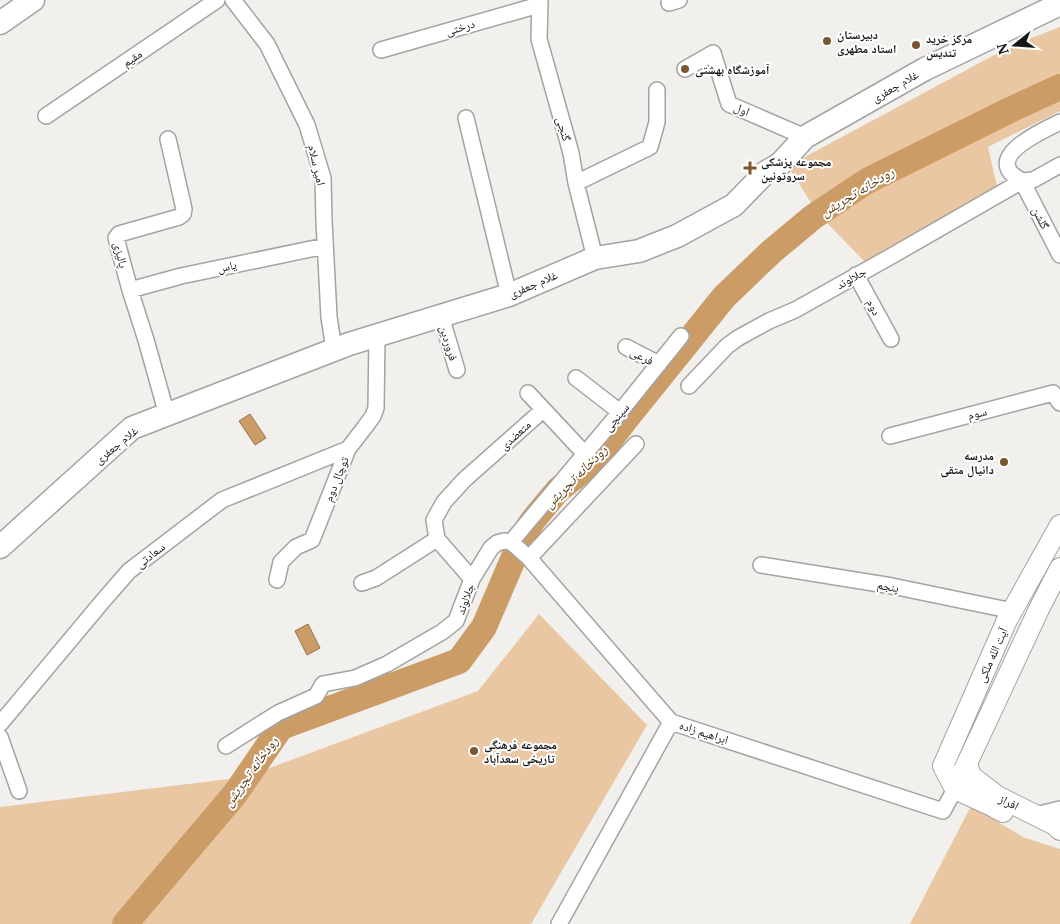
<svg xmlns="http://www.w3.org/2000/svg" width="1060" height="924" font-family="'PT Serif','Noto Naskh Arabic',serif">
  <rect width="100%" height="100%" fill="#f2f0ed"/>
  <path fill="#e9c7a3" d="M1060 27V81L990 113 813 206 788 166 1011 46Z
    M1060 92V111L988 147 997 186 865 262 825 221 865 192Z
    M539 614 647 725 531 924H0V807L245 777 478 691Z
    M971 806 1023 837 1060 849V924H910Z"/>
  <path fill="#cc9c67" stroke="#96744f" d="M250 414 266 438 255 445 239 421Z
    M308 624 320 648 307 655 295 631Z"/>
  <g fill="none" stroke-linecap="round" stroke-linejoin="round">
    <path stroke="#cc9c67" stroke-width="26" d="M125 924 235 794 281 727 459 661 484 627 523 536 533 520 558 490 593 462 625 420 724 297 771 252 813 217 867 181 1012 109 1060 87"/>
    <g stroke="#a5a3a1" stroke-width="18">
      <path id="minor" d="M233 0 267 44 307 125 323 178 324 221 329 317 334 350
        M540 0 539 39 571 153 576 183 595 258
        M669 3 679 0
        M381 50 539 5
        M685 69 713 53 729 104 805 137
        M46 116 217 0
        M466 118 509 295
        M1022 181C1017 178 1010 174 1008 168 1001 149 1046 129 1060 122
        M1022 181 1060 255
        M576 183 650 147 657 122V90
        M856 275 891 339
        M130 290 181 276 325 246
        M441 316 457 370
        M626 347 659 364
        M576 378 620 412
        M689 386 727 346 738 338 769 321 795 310 888 258 1022 181 1033 180 1060 165
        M528 393 585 454
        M167 415 146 340 130 290 116 238 119 234 179 217 183 214 184 209 168 139
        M890 436 1053 393 1060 403
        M437 539 472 579
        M511 542 620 412 681 336
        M529 558 636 444
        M761 565 892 586 1013 611
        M277 580 281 562 296 547 312 540 348 449 365 427 373 416 376 408 377 335
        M362 583 376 578 437 539 434 520 444 502 464 480 543 410
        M0 724 102 602 129 571 222 500 348 449
        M0 737 19 791
        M226 746 278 713 316 696 323 684 355 678 387 664 442 632 456 621 472 579 491 548 497 543 504 541 511 542 529 558 671 722 943 811 955 789
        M1035 815 1060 809
        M559 924 671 722"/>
    </g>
    <g stroke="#a5a3a1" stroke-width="22">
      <path id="tertiary" d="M967 764 971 776 997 796 1055 825 1060 830
        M955 789 943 766 1007 620 1060 525
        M955 789 1039 609 1060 568
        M955 789 992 806 1003 812"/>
    </g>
    <g stroke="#a5a3a1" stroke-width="25">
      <path id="secondary" d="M0 23 33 0
        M0 547 132 428 349 344 509 295 595 258 639 251 677 236 734 205 766 172 780 164 805 137 925 69 1060 4"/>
    </g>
    <use href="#minor" stroke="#fff" stroke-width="15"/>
    <use href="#tertiary" stroke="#fff" stroke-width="20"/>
    <use href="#secondary" stroke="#fff" stroke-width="22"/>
  </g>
  <g fill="#7a572f" stroke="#fff" stroke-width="2">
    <circle cx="827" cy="41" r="5"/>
    <circle cx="916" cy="45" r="5"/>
    <circle cx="685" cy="69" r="5"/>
    <path d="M747.5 160.5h5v5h5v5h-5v5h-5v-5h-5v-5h5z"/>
    <circle cx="1004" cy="462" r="5"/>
    <circle cx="474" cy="751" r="5"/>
  </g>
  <g text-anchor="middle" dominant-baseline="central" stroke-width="4" stroke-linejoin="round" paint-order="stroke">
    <g font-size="12" fill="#171616" stroke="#fff">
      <text transform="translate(460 27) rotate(-16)">درختی</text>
      <text transform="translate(132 58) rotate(-34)">مقیم</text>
      <text transform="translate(895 86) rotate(-30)">غلام جعفری</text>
      <text transform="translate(742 109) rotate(23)">اول</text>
      <text transform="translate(564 129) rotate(74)">گنجی</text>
      <text transform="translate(317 165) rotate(77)">امیر سلام</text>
      <text transform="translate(1041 218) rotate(63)">گلشن</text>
      <text transform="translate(121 255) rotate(77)">پالیزی</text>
      <text transform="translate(227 266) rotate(-12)">یاس</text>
      <text transform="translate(851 278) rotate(-29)">جلالوند</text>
      <text transform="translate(533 284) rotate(-23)">غلام جعفری</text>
      <text transform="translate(874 307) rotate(62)">دوم</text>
      <text transform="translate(449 343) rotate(73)">فروردین</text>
      <text transform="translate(642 356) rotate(27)">فرعی</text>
      <text transform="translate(977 413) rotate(-15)">سوم</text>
      <text transform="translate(616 417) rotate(-50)">سپنچی</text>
      <text transform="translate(515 435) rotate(-42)">متعضدی</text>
      <text transform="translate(116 445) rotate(-39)">غلام جعفری</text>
      <text transform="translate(336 479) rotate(-68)">توچال دوم</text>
      <text transform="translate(150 555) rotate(-38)">سعادتی</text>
      <text transform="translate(888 586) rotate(10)">پنجم</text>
      <text transform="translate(465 599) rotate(-70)">جلالوند</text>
      <text transform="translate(992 655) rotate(-66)">آیت الله ملکی</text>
      <text transform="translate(704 732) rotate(18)">ابراهیم زاده</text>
      <text transform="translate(1009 802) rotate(27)">افراز</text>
    </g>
    <g font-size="12" font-weight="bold" fill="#171616" stroke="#fff" text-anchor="start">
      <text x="837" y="34">دبیرستان<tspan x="837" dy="14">استاد مطهری</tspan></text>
      <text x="926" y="38">مرکز خرید<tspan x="926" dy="14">تندیس</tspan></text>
      <text x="695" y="69">آموزشگاه بهشتی</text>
      <text x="761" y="161">مجموعه پزشکی<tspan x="761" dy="14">سروتونین</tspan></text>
      <text x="994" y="455" text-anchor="end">مدرسه<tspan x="994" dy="14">دانیال متقی</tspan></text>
      <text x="484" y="744">مجموعه فرهنگی<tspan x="484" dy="14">تاریخی سعدآباد</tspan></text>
    </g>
    <g font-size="14" font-style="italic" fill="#5b3a11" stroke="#fff">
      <text transform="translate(857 191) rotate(-31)">رودخانه تجریش</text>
      <text transform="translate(575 476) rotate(-45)">رودخانه تجریش</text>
      <text transform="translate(250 771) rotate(-54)">رودخانه تجریش</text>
    </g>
  </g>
  <g transform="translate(1015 45) rotate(253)" stroke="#ffffff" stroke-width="4" paint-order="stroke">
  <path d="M0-4L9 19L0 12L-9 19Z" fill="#171616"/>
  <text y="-8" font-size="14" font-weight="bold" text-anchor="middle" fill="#171616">N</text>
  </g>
</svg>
